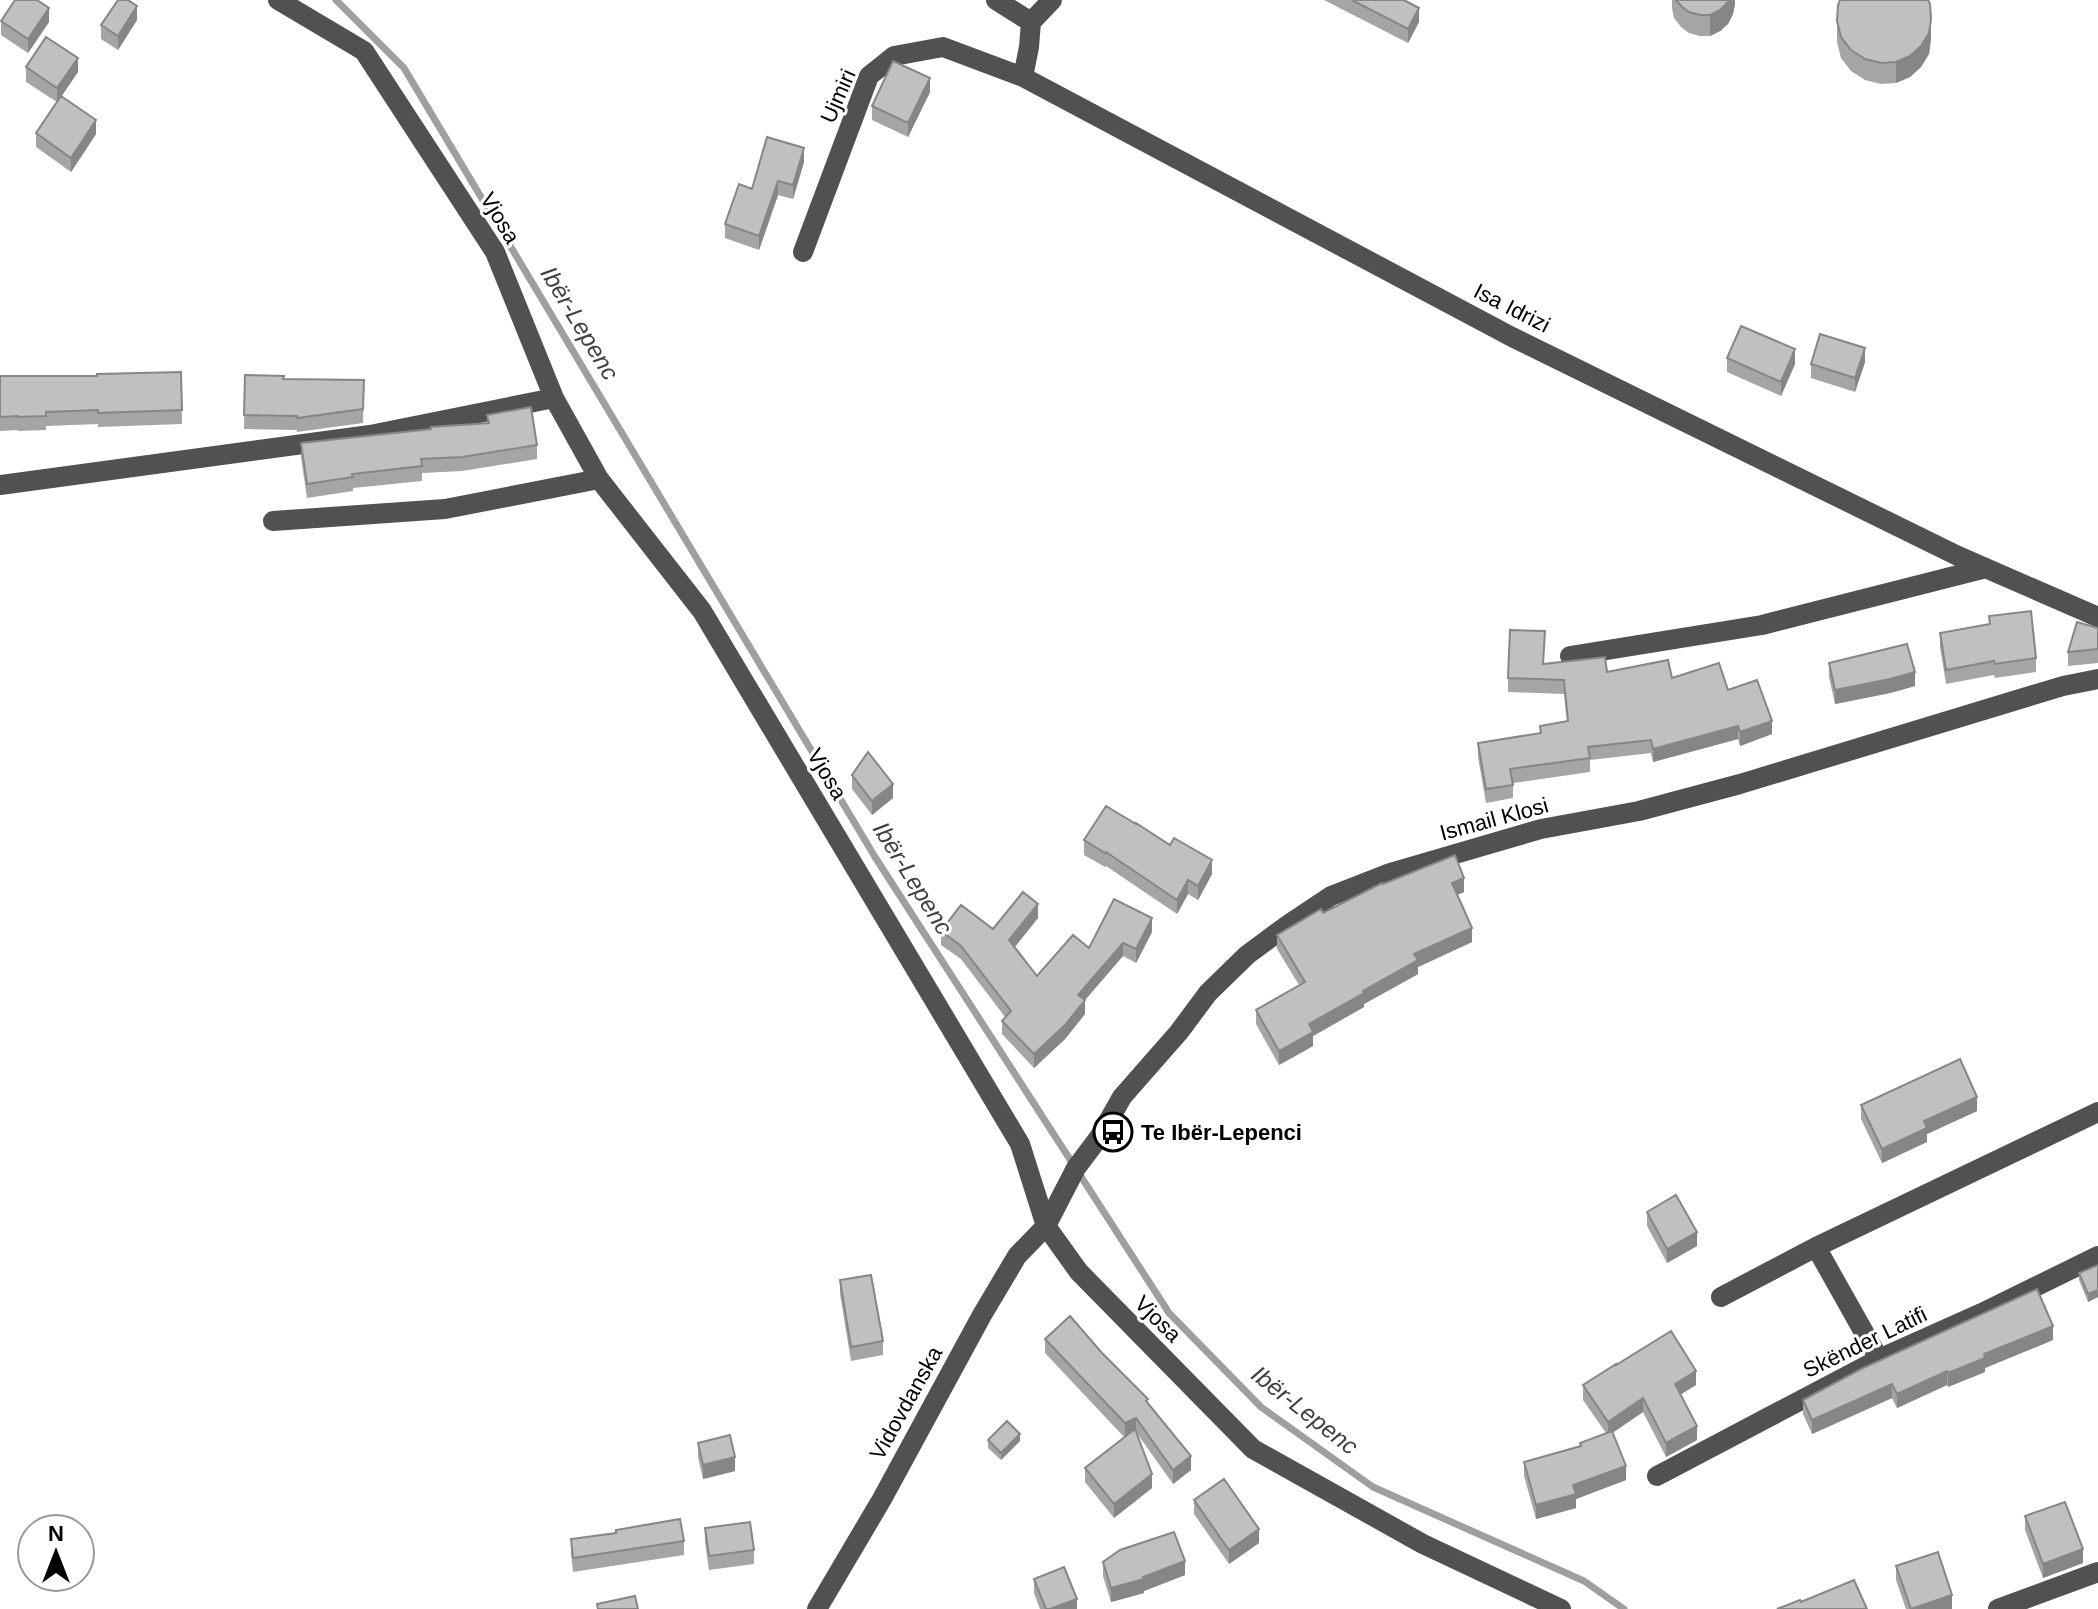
<svg xmlns="http://www.w3.org/2000/svg" width="2098" height="1609" font-family="Arial,sans-serif">
  <rect width="100%" height="100%" fill="#fff"/>
  <g fill="none" stroke-linecap="round" stroke-linejoin="round">
    <path stroke="#9f9f9f" stroke-width="7" d="M336 0 404 68 875 857 1169 1313 1261 1407 1373 1487 1584 1581 1624 1609"/>
    <path stroke="#515151" stroke-width="20" d="M278 0 364 51 495 252 554 398 599 479 702 611 1020 1144 1046 1226 1079 1272 1253 1449 1423 1544 1561 1609
      M996 0 1031 22
      M1023 77 1029 47 1031 22 1052 0
      M803 252 869 76 894 56 943 47 1023 77 1512 337 1958 556 2098 617
      M0 485 370 435 554 398
      M273 521 445 509 599 479
      M1570 656 1762 625 1986 568
      M1816 1247 1879 1359
      M1721 1297 1816 1247 2098 1112
      M1657 1476 1879 1359 1982 1313 2098 1256
      M817 1609 882 1499 982 1315 1017 1256 1046 1226 1076 1168 1100 1136 1122 1097 1179 1032 1208 993 1247 955 1289 924 1331 896 1390 873 1541 829 1639 811 1740 784 2063 686 2098 679
      M1998 1609 2098 1572"/>
  </g>
  <path fill="#a5a5a5" d="M1324 0H1404L1419 22 1408 43Z
    M1672 0H1735V4L1733 14 1728 24 1720 31 1710 36H1700L1689 33 1681 27 1674 18 1672 8Z
    M137 20 118 50 101 39V25Z
    M1 21 49 22 28 53 1 35Z
    M1837 21 1931 39 1929 54 1921 67 1910 77 1896 83 1881 84 1865 80 1851 71 1841 58 1837 42Z
    M26 67 78 72 61 96 96 134 71 172 36 147V133L57 102 26 82Z
    M930 92 908 137 872 120V106Z
    M804 162 793 199 778 195 759 250 725 238V224L752 189Z
    M1727 358 1795 364 1781 396 1727 372Z
    M1865 362 1855 392 1811 378V364Z
    M181 372 182 424 98 427V424L46 426V430L18 431V430L0 431V376H97Z
    M245 375 283 379 364 394 363 423 297 432V430L244 429Z
    M487 415 537 445V459L462 471 422 473V481L353 488V491L307 498 301 457V443L487 423Z
    M1989 616 2036 658V672L1995 678 1994 675 1946 684 1940 647V633L1989 625Z
    M2098 628V663L2068 666V652Z
    M1829 663 1915 686 1890 693 1835 704 1829 677Z
    M1544 664 1607 672 1672 678 1728 690 1772 734 1740 746 1738 739 1653 762 1651 753 1590 760V772L1513 783V798L1486 803 1478 757V743L1540 733V726L1567 722 1564 694 1508 692V678Z
    M852 775 893 798 872 815 852 789Z
    M1084 840 1212 874 1198 900 1188 894 1177 914 1106 866 1105 867 1084 855Z
    M1383 884 1464 892 1457 895 1472 942 1418 967V974L1364 1004V1007L1313 1036V1046L1279 1065 1256 1024V1010L1299 985 1277 949V935Z
    M1038 918 1015 947 1037 976 1089 948 1152 932 1136 963 1123 956 1085 1000V1014L1065 1039 1034 1068 1002 1034V1021L1005 1017 961 959 941 945V931L993 929Z
    M1861 1105 1977 1111 1927 1134V1142L1882 1163 1861 1119Z
    M1647 1212 1697 1246 1667 1263 1647 1226Z
    M2098 1265V1297L2088 1302 2079 1280V1273Z
    M840 1280 883 1341V1355L851 1361 840 1294Z
    M1045 1339 1148 1403 1191 1470 1173 1484 1136 1432 1152 1488 1114 1518 1085 1482V1468L1124 1437 1045 1353Z
    M2053 1340 1985 1368V1372L1948 1387 1947 1385 1897 1408 1892 1398 1812 1434 1803 1414V1400Z
    M1616 1365 1696 1385 1681 1394 1697 1440 1666 1457 1643 1412 1613 1432 1626 1480 1576 1499V1508L1536 1519 1524 1476V1462L1580 1447V1443L1606 1433 1583 1400V1385Z
    M988 1440 1020 1441 1001 1460 988 1448Z
    M698 1443 735 1471 703 1479 698 1457Z
    M1194 1500 1259 1543 1229 1564 1194 1514Z
    M2025 1516 2083 1563 2043 1578 2025 1530Z
    M705 1528 754 1550V1564L709 1570 705 1542Z
    M571 1539 684 1541V1555L573 1572 571 1553Z
    M1103 1562 1185 1575 1144 1591V1593L1111 1602 1103 1576Z
    M1896 1566 1952 1609H1906L1896 1580Z
    M1034 1579 1077 1609H1040L1034 1593Z"/>
  <path fill="#868686" d="M1730 0H1735V4L1733 14 1728 24 1720 31 1710 36V15Z
    M137 6V20L118 50V36Z
    M49 8V22L28 53V39Z
    M1419 8V22L1408 43V29Z
    M1931 19V39L1929 54 1921 67 1910 77 1896 83V62Z
    M78 58V72L57 103V88Z
    M930 78V92L908 137V123Z
    M96 120V134L71 172V158Z
    M804 148V162L793 199V185Z
    M778 181V195L759 250V236Z
    M1865 348V362L1855 392V378Z
    M1795 349V364L1781 396V382Z
    M1915 672V686L1890 693 1835 704V690Z
    M1772 721V734L1740 746V732Z
    M1738 726V739L1653 762V749Z
    M893 784V798L872 815V801Z
    M1212 860V874L1198 900V886Z
    M1464 878V892L1452 897V883Z
    M1188 880V894L1177 914V900Z
    M1038 904V918L1009 954V940Z
    M1152 918V932L1136 963V949Z
    M1472 928V942L1418 967V974L1364 1004V1007L1313 1036V1046L1279 1065V1051L1309 1024 1363 991 1414 954Z
    M1123 943V956L1078 1008V995Z
    M1085 1000V1014L1065 1039 1034 1068V1054Z
    M1977 1097V1111L1927 1134V1142L1882 1163V1149L1924 1121Z
    M1697 1232V1246L1667 1263V1249Z
    M2098 1290V1297L2088 1302V1294Z
    M2053 1326V1340L1985 1368V1372L1948 1387V1373L1984 1354Z
    M1696 1371V1385L1675 1398V1384Z
    M1947 1371V1385L1897 1408V1394Z
    M1892 1384V1398L1812 1434V1420Z
    M1643 1398V1412L1608 1436V1422Z
    M1136 1418V1432L1125 1438V1423Z
    M1697 1426V1440L1666 1457V1443Z
    M1020 1434V1441L1001 1460V1453Z
    M1191 1456V1470L1173 1484V1470Z
    M735 1457V1471L703 1479V1465Z
    M1626 1466V1480L1576 1499V1508L1536 1519V1505L1573 1485Z
    M1152 1474V1488L1114 1518V1504Z
    M1259 1529V1543L1229 1564V1550Z
    M2083 1549V1563L2043 1578V1564Z
    M1185 1561V1575L1144 1591V1593L1111 1602V1588Z
    M1952 1595V1609H1913Z
    M1077 1599V1609H1050Z"/>
  <path fill="#c0c0c0" stroke="#868686" stroke-width="2" d="M15 0H37L49 8 28 39 1 21Z
    M118 0H128L137 6 118 36 101 25Z
    M1352 0H1404L1419 8 1408 29Z
    M1676 0H1730L1720 10 1710 15H1700L1689 12 1681 6Z
    M1840 0H1928L1930 4 1931 19 1929 33 1921 46 1910 56 1896 62 1881 63 1865 59 1851 50 1841 37 1837 21 1838 5Z
    M46 37 78 58 57 88 26 67Z
    M893 61 930 78 908 123 872 106Z
    M61 96 96 120 71 158 36 133Z
    M767 137 804 148 793 185 778 181 759 236 725 224 739 184 752 189Z
    M1741 326 1795 349 1781 382 1727 358Z
    M1820 334 1865 348 1855 378 1811 364Z
    M181 372 182 410 98 413V410L46 412V416L18 417V416L0 417V376H97V374Z
    M245 375 284 376 283 379 364 380 363 409 297 418V416L244 415Z
    M531 407 537 445 462 457 421 459 422 466 352 474 353 477 307 484 301 443 431 429V427L489 423 487 415Z
    M2031 611 2036 658 1995 664 1994 661 1946 670 1940 633 1990 624 1989 616Z
    M2077 622 2098 628V649L2068 652Z
    M1510 630 1545 631 1543 664 1605 657 1607 672 1668 660 1672 678 1719 663 1728 690 1757 680 1772 721 1740 732 1738 726 1653 749 1651 740 1588 747 1590 758 1510 769 1513 785 1486 789 1478 743 1541 733 1540 726 1568 721 1564 680 1508 678Z
    M1907 644 1915 672 1890 679 1835 690 1829 663Z
    M868 752 893 784 872 801 852 775Z
    M1106 806 1136 824V823L1170 845 1174 838 1212 860 1198 886 1188 880 1177 900 1106 852 1105 853 1084 840Z
    M1455 855 1464 878 1452 883 1472 928 1414 954 1418 960 1363 991 1364 993 1309 1024 1313 1032 1279 1051 1256 1010 1305 982 1277 935 1321 909 1323 913 1382 883 1383 884Z
    M1023 892 1038 904 1009 940 1037 976 1073 935 1089 948 1114 899 1152 918 1136 949 1123 943 1078 995 1085 1000 1065 1025 1034 1054 1002 1021 1011 1011 961 946 941 931 961 905 993 929Z
    M1960 1059 1977 1097 1924 1121 1927 1128 1882 1149 1861 1105Z
    M1676 1195 1697 1232 1667 1249 1647 1212Z
    M2098 1265V1290L2088 1294 2079 1273Z
    M871 1275 883 1341 851 1347 840 1280Z
    M2037 1289 2053 1326 1984 1354 1985 1358 1948 1373 1947 1371 1897 1394 1892 1384 1812 1420 1803 1400 1861 1369Z
    M1070 1316 1102 1353 1148 1399 1146 1401 1191 1456 1173 1470 1136 1418 1125 1423 1045 1339Z
    M1671 1331 1696 1371 1675 1384 1697 1426 1666 1443 1643 1398 1608 1422 1583 1385 1616 1364V1365Z
    M1007 1421 1020 1434 1001 1453 988 1440Z
    M1135 1429 1152 1474 1114 1504 1085 1468Z
    M1612 1431 1626 1466 1573 1485 1576 1494 1536 1505 1524 1462 1581 1446 1580 1443Z
    M730 1435 735 1457 703 1465 698 1443Z
    M1224 1479 1259 1529 1229 1550 1194 1500Z
    M2065 1502 2083 1549 2043 1564 2025 1516Z
    M680 1519 684 1541 573 1558 571 1539 616 1533V1530Z
    M750 1522 754 1550 709 1556 705 1528Z
    M1174 1532 1185 1561 1143 1577 1144 1579 1111 1588 1103 1562 1120 1550Z
    M1938 1552 1952 1595 1911 1609 1896 1566Z
    M1064 1567 1077 1599 1050 1609H1046L1034 1579Z
    M1854 1580 1867 1609H1777L1800 1600 1801 1602Z
    M635 1596 638 1609H598L597 1604Z"/>
  <defs>
    <g id="bus-ring" transform="scale(2)"><circle r="9.5" fill="#fff" stroke="#000" stroke-width="1.5"/><path d="M-5-6H5V4H4V6H2V4H-2V6H-4V4H-5ZM-3.5-4V0h7V-4ZM-3.5 1.2v1.5H-2V1.2ZM2 1.2v1.5H3.5V1.2Z" fill="#000"/></g>
  </defs>
  <g fill-rule="evenodd">
    <use href="#bus-ring" x="1113" y="1132"/>
  </g>
  <g text-anchor="middle" dominant-baseline="central" stroke-width="6" stroke-linejoin="round" paint-order="stroke">
    <g font-size="22" fill="#000" stroke="#fff">
      <text transform="translate(838 96) rotate(-66)">Ujmiri</text>
      <text transform="translate(500 218) rotate(59)">Vjosa</text>
      <text transform="translate(1512 308) rotate(27)">Isa Idrizi</text>
      <text transform="translate(827 774) rotate(59)">Vjosa</text>
      <text transform="translate(1494 819) rotate(-15)">Ismail Klosi</text>
      <text transform="translate(1158 1319) rotate(45)">Vjosa</text>
      <text transform="translate(1865 1342) rotate(-26)">Skënder Latifi</text>
      <text transform="translate(906 1403) rotate(-61)">Vidovdanska</text>
    </g>
    <g font-size="22" font-weight="bold" fill="#000" stroke="#fff" text-anchor="start">
      <text x="1141" y="1132">Te Ibër-Lepenci</text>
    </g>
    <g font-size="24" font-style="italic" fill="#404040" stroke="#fff">
      <text transform="translate(580 323) rotate(59)">Ibër-Lepenc</text>
      <text transform="translate(913 878) rotate(58)">Ibër-Lepenc</text>
      <text transform="translate(1305 1410) rotate(38)">Ibër-Lepenc</text>
    </g>
  </g>
  <g transform="translate(56 1553)"><circle r="38" fill="#ffffff" stroke="#999999" stroke-width="2"/>
  <path d="M0-6L14 30L0 20L-14 30Z" fill="#000000"/>
  <text y="-12" font-size="22" font-weight="bold" text-anchor="middle" fill="#000000">N</text>
  </g>
</svg>
